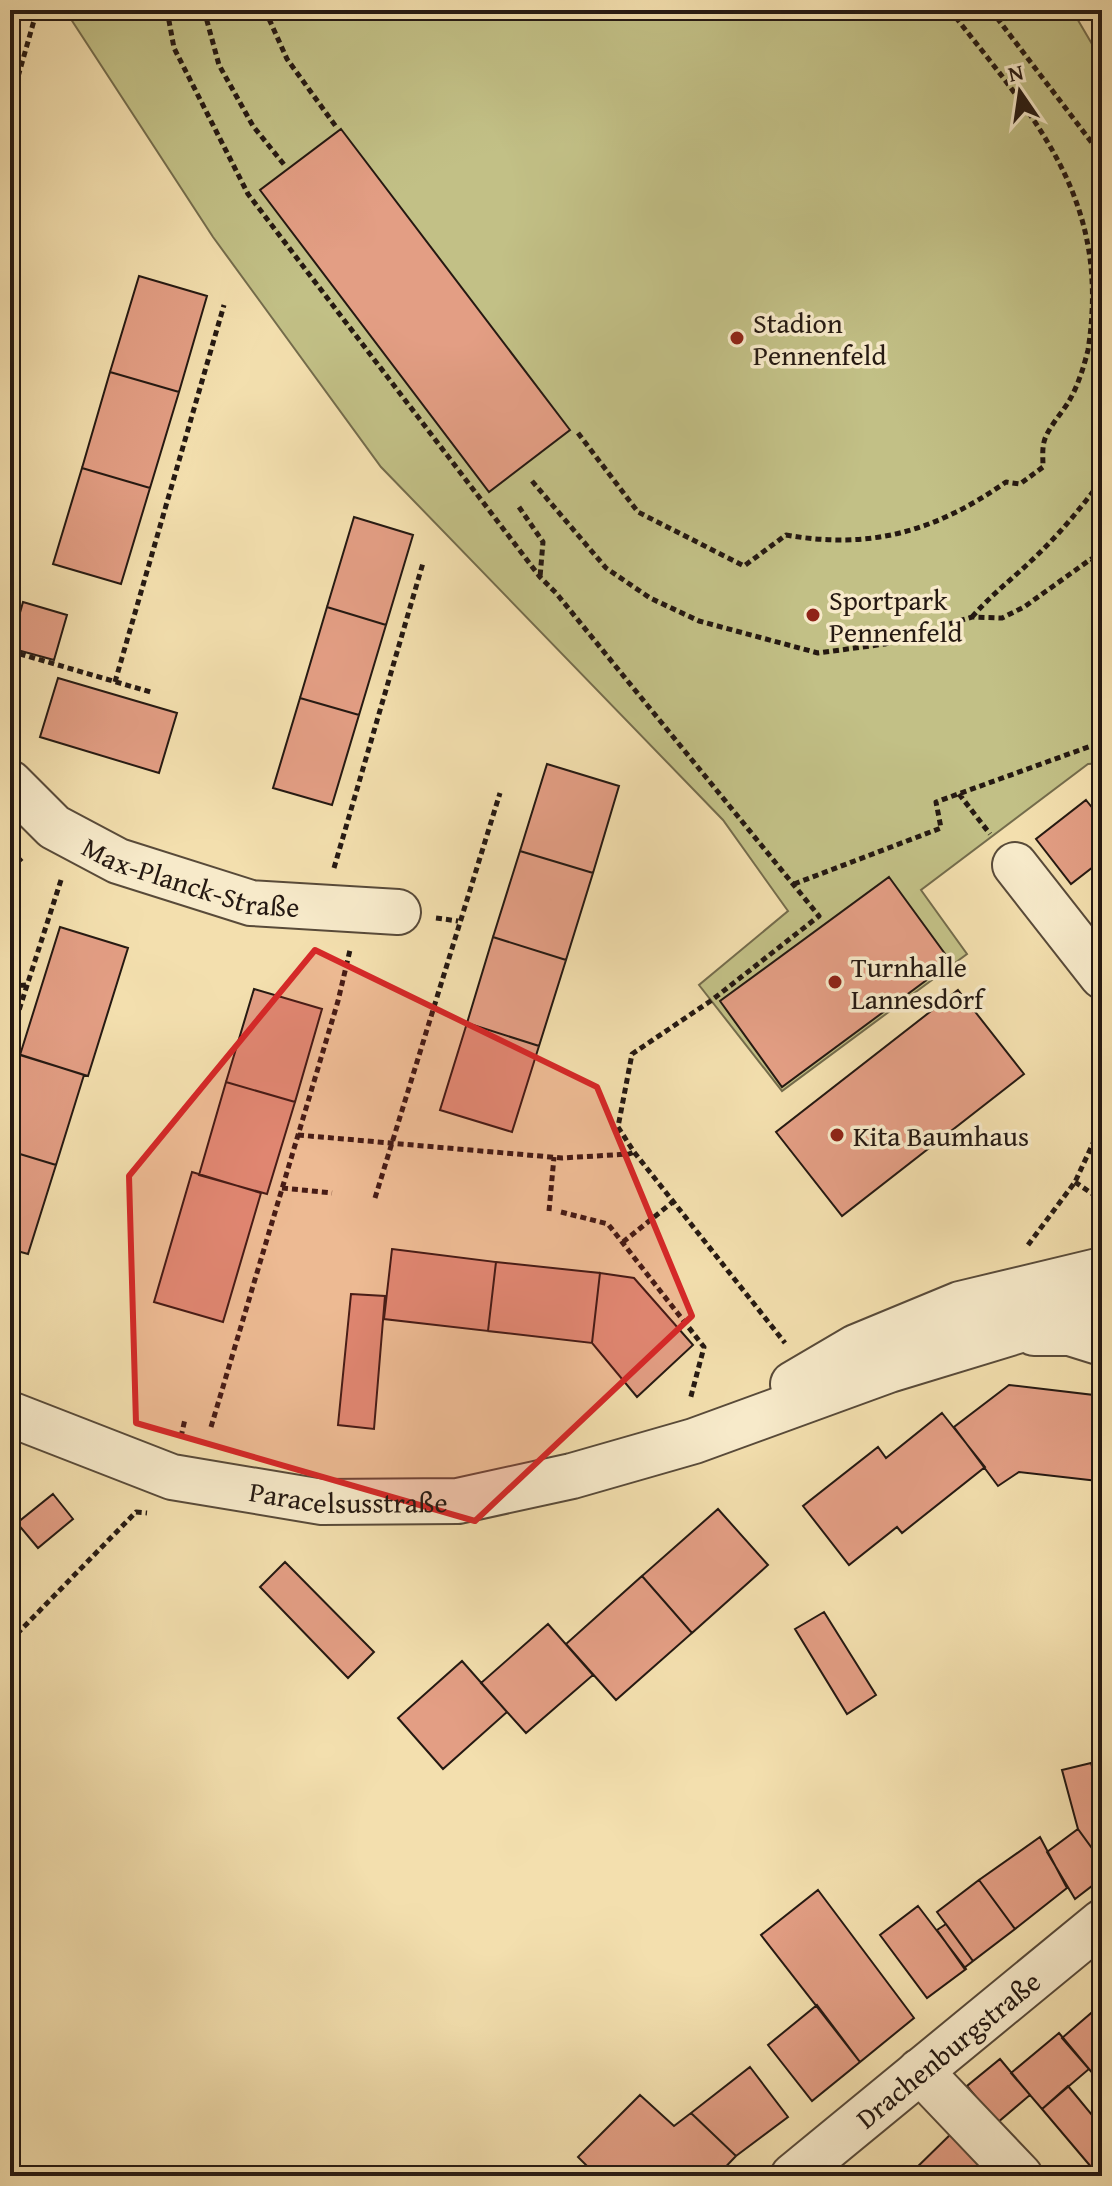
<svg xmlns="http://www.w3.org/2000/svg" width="1112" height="2186" font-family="'Gentium Book Plus',serif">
  <rect width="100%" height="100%" fill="#f3dfae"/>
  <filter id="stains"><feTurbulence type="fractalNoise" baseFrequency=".0025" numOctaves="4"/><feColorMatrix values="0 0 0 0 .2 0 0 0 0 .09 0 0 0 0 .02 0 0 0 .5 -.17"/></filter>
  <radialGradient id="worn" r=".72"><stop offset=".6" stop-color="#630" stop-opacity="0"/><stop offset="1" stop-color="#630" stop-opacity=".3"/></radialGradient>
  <path fill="#c2c086" stroke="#746c4c" stroke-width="2" d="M65 10H1072L1102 61V763L1088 764 921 890 967 954 782 1091 699 985 788 911 723 820 381 467 213 237Z"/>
  <path fill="#e39e84" stroke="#251912" stroke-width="2" d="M341 129 570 430 489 492 260 190Z
    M139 276 207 296 179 392 110 372Z
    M110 372 179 392 150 488 82 468Z
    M82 468 150 488 121 584 53 564Z
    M354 517 413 535 386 625 327 607Z
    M23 602 67 615 54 660 10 648Z
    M327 607 386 625 359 715 300 698Z
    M58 678 177 713 159 773 40 737Z
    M300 698 359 715 332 805 273 788Z
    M547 764 619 786 593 873 520 851Z
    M1086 800 1102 820V860L1071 884 1036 839Z
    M520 851 593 873 566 960 493 937Z
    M889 877 951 962 782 1087 720 1001Z
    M60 927 128 948 88 1076 20 1055Z
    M493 937 566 960 539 1046 467 1023Z
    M254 989 322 1009 295 1102 226 1082Z
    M958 990 1024 1074 842 1216 776 1132Z
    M467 1023 539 1046 512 1132 440 1110Z
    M15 1053 84 1075 56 1165 10 1151V1068Z
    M226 1082 295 1102 267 1194 199 1175Z
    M10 1151 56 1165 28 1254 10 1249Z
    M192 1172 261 1193 223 1322 154 1302Z
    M392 1249 496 1262 488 1331 384 1319Z
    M496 1262 600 1273 592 1343 488 1331Z
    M600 1273 634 1278 693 1345 637 1397 592 1343Z
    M351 1294 385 1296 374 1429 338 1425Z
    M1009 1385 1102 1396V1485L1098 1481 1019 1472 998 1486 954 1427Z
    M942 1413 985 1467 902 1533 897 1527 849 1565 803 1506 878 1447 886 1458Z
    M53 1494 73 1519 38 1548 17 1523Z
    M718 1509 768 1565 692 1633 642 1576Z
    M285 1562 374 1652 348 1678 260 1587Z
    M642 1576 692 1633 616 1700 566 1644Z
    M824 1612 876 1695 847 1714 795 1629Z
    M548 1624 593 1675 526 1733 481 1683Z
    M462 1661 507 1712 443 1769 398 1718Z
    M1091 1763 1102 1801V1862L1078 1829 1062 1770Z
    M1078 1829 1102 1862V1889L1097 1892 1092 1886 1075 1899 1047 1852Z
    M1040 1837 1067 1888 1015 1929 979 1880Z
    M979 1880 1015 1929 973 1961 937 1912Z
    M818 1890 914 2018 860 2062 761 1935Z
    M918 1906 966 1969 927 1998 880 1935Z
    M946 1924 973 1961 964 1968 937 1930Z
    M817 2005 860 2062 812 2101 768 2045Z
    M1097 2008 1102 2014V2084L1062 2038Z
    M1059 2033 1089 2069 1042 2109 1011 2073Z
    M1000 2059 1030 2095 997 2123 967 2086Z
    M750 2067 788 2117 736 2156 691 2113Z
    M1068 2086 1102 2127V2160L1092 2168 1042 2109Z
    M640 2095 674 2126 691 2113 736 2156 717 2176H597L578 2157Z
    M955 2130 998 2176H908Z"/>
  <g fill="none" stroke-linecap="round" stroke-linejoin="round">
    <g stroke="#584a39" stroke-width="48">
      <g id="minor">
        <path id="s1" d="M10 783 54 827 118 861 251 903 398 912"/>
        <path d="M1015 865 1102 976"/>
        <path d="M1034 1333H1070L1102 1343"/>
        <path d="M793 1384 856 1347 960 1304 1102 1270"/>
        <path id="s2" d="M10 1414 172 1477 322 1502 458 1501 572 1476 694 1441 889 1370 1102 1305"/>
        <path d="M920 2071 1020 2176"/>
        <path id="s3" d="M793 2176 1102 1922"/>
      </g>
    </g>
    <path stroke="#251912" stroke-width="5" stroke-dasharray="6 4" stroke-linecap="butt" d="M167 10 174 48 248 194 540 577 556 593 819 916 712 1000 632 1054 618 1127 634 1152 785 1343
      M204 10 219 65 253 126 286 167
      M265 10 287 59 337 128
      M991 10 1102 156
      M1089 10 1102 33
      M10 105 37 10
      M578 433 638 512 744 566 786 535C871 550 936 531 1006 482L1020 484 1043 467C1043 459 1042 450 1044 442 1047 429 1062 413 1069 401 1078 386 1084 366 1088 350 1112 199 1035 119 950 10
      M532 481 606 568 650 598 699 621 818 653 885 644 972 617 1002 618 1024 607 1091 559 1102 566
      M519 507 543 542 540 577
      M972 617C990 596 1011 580 1031 561 1058 536 1080 509 1102 480
      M10 651 154 693
      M115 682 224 305
      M959 794 990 834
      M334 868 423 563
      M10 869 24 856
      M794 884 941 828 936 802 1102 742
      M436 918 458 921
      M10 986 26 985
      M10 1038 62 877
      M298 1135 562 1158 629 1154 634 1152
      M1075 1182 1097 1197 1102 1212
      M282 1188 332 1193
      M375 1198 500 793
      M549 1211 554 1157
      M561 1212 608 1224 704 1347 690 1400
      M623 1242 674 1201
      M1028 1245 1075 1182 1102 1124
      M211 1427 338 1001 350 950
      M181 1437 185 1419
      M10 1641 136 1512 147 1513"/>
    <use href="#minor" stroke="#f7eaca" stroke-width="44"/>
  </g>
  <path fill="#d62828" fill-opacity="0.2" stroke="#d62828" stroke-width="6" stroke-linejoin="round" d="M315 950 597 1087 692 1316 475 1521 136 1423 129 1176Z"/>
  <g fill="#8f2418" stroke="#f7eaca" stroke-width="3">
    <circle cx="737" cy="338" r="8"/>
    <circle cx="813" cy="615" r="8"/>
    <circle cx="835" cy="982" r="8"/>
    <circle cx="837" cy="1135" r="8"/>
  </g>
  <g text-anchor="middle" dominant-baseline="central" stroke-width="7" stroke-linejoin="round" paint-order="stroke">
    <g font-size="28" fill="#251912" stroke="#f7eaca" text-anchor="start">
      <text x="753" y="322">Stadion<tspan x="753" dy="32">Pennenfeld</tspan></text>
      <text x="829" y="599">Sportpark<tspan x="829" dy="32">Pennenfeld</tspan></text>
      <text x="851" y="966">Turnhalle<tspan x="851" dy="32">Lannesdorf</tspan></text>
      <text x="853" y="1135">Kita Baumhaus</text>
    </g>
    <g font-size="28" fill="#251912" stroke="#f7eaca">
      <text stroke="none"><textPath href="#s1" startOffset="210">Max-Planck-Straße</textPath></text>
      <text stroke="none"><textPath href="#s2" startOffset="352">Paracelsusstraße</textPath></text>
      <text stroke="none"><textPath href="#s3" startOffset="200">Drachenburgstraße</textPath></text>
    </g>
  </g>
  <rect width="1112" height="2186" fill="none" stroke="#f3dfae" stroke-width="40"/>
  <rect x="12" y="12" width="1088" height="2162" fill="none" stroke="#251912" stroke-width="4"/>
  <rect x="20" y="20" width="1072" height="2146" fill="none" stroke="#251912" stroke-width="2"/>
  <g transform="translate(1020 92) rotate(347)" stroke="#f7eaca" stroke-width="6" paint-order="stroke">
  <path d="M0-6L14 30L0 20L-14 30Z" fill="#251912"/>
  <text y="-12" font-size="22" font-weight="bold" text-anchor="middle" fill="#251912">N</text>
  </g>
  <rect width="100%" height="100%" filter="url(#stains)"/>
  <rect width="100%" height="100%" fill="url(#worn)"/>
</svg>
